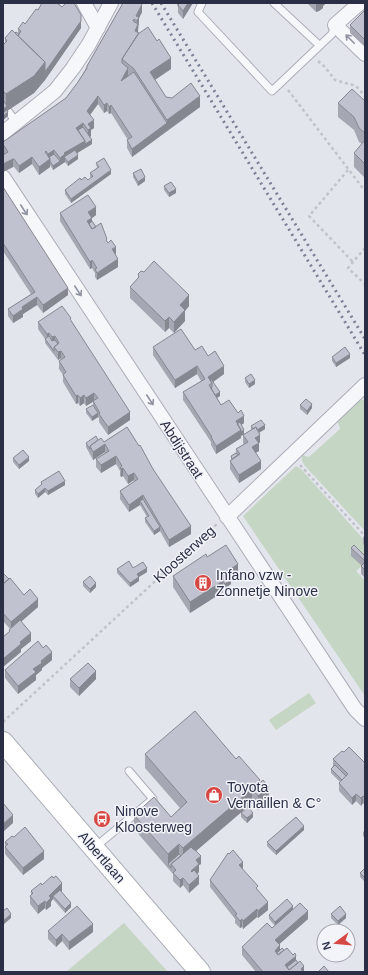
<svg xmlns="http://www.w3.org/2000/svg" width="368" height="975" font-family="Helvetica,sans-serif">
  <rect width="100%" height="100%" fill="#e3e5ec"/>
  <path fill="#c5d6c4" d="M365 399V531L305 466 302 461V455L309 457 340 429 337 419 355 402Z
    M296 466 301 469 365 541V569L362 566 356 571 365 580V696L243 516Z
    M309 693 316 703 276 730 269 720Z
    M124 923 168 972H66Z"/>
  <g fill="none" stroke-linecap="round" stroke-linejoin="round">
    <g stroke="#acaeba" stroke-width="9">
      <path id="lane" d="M202 3 198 12 272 91 332 34 335 25
        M274 3 319 45
        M8 111 16 122
        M94 848 153 799 129 771"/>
    </g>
    <g stroke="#acaeba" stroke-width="16">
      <path id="street" d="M84 3 98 28
        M360 3 335 25 365 54
        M3 133 55 91 73 68 89 44 111 3
        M3 177 355 709 365 719
        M227 517 365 385"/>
    </g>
    <g stroke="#acaeba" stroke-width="22">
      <path id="secondary" d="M3 742 200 972"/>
    </g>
    <path stroke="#c1c3cb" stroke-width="2.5" stroke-dasharray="3 3" stroke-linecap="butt" d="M318 61 325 67 335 80 356 86 365 96
      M288 90 365 191
      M348 170 309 216 353 262
      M365 248 348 268 365 284
      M300 465 365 536
      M3 722 217 524"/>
    <use href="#lane" stroke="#f6f7fa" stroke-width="7"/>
    <use href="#street" stroke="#f6f7fa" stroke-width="14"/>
    <use href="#secondary" stroke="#fff" stroke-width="20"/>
    <path stroke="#7b8196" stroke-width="3" stroke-dasharray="2 4" stroke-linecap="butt" d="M152 3 365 355
      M161 3 365 339"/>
  </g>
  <path fill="#a5a8b2" d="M42 3H59V4L81 28 45 80 34 93 7 111 8 116 3 120V45L5 43V38L15 33H18V29L25 24 38 10Z
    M123 3 142 12 139 18V25L138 26V33L171 69 155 80 166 97 200 107 132 157 127 148V140H128L111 113 109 114 107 111 104 113 98 104 90 115 94 128 91 130V136L90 137 92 144 77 153 78 159 68 166 65 162 53 170 50 165V167L39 175 32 164 19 173 14 167H13L3 172V155L4 154 3 152V142L66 98 78 82Z
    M177 3H193L183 19 178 13V7L177 5Z
    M307 3H326L323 6V8L319 11 316 12Z
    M365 10V47L350 33V25Z
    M365 101V176L364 177 354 167V153L362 144 359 142 354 130 338 117V103Z
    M96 163 111 174 71 203 65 194V190L81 180H88L91 178 90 177V173L97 168Z
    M133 173 145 181 138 186 133 177Z
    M164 186 176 193 169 197 164 190Z
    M3 187 68 295 43 313 37 305 23 314V317L13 323 8 316V309L31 294 3 251Z
    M60 213 96 215 92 218V221L107 242 116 255 118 267 97 280 95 277V273L92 268 90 269 60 221Z
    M138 274 189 306 185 311V321L174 333 169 328 165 332 130 298V287L138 278Z
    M71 321 130 420 108 435 99 422V418L98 417 92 421 86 413V409L93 405V402L86 406 84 403 80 406 78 403 76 404 63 382V375L59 369V361L61 359V358L58 360 45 343V339L38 329V322Z
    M153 347 195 350 208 356 224 374 213 382 220 396 217 398 221 405 244 423 241 425 244 434 241 436V438L216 454 211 445V442L183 400V392L201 381 197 374 175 388 153 355Z
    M332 357 350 358 336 367 332 361Z
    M245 378 255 384 249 388 245 382Z
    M300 405 312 408 307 415 300 409Z
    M251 426 265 429 259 433 260 442 259 443V451L255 453 261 469 239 483 230 469V461L231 460V456L236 453V449L244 444 243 443V435L251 430Z
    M98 440 153 469 191 534 169 547 160 531 154 535 145 522V518L147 517 140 505 129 512 120 499V491L134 482V480L128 484 123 476 121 477 120 476V471L116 464 101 473 96 467V459L105 453V452L93 460 86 447V443Z
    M13 458 29 461 19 469 13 462Z
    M41 482 65 485 48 495 45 492 38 498 35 494V490L41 485Z
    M365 535V546L363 544V537Z
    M351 548 365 556V578L361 574V565L351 556Z
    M207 557 238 575 231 580V584L225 588 223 585V592L190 613 173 587V576Z
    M133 568 147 572 139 577V581L130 587 117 573V569Z
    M3 573 24 595 38 607 21 622 31 641 21 649V652L3 667V637L9 632V630L10 629 3 621Z
    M83 582 96 587 90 593 83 586Z
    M52 660 42 668V670L36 675V680L18 694 5 678V670Z
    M70 679H96L79 696 70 687Z
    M344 752 365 763V805L363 803 361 806 356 801 352 805 339 791V783L340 782 331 773V769L333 766V759Z
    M145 754 236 759 260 783 269 801 258 810 252 803 196 851 201 864 199 865V872L197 874 199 884 189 893 183 885 180 888 173 881V874L134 829V815L171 817 180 808 145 768Z
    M241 813 253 817 247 823 241 817Z
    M365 815V825L364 824V817Z
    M304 830 276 855 267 846V842Z
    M365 830V838L363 836V832Z
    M5 842 44 859 23 875 5 854Z
    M365 868V882L360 877V873Z
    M243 870 258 891 268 910 258 918 257 917 243 929 242 927 240 928 235 923V919L210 887V880Z
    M42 885 62 891 61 892 71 907 65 913 53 899 51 902V906L46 910 45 908 38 914 30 904V896L31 895V891Z
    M293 909 308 919 279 944 280 949 296 961 304 972H256L242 955V947L272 928 275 926 269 919V915Z
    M331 914 346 918 338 925 331 918Z
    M48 931 93 932 69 950 62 941 56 947 48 939Z"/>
  <path fill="#868891" d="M188 3H193L183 19V11Z
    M319 3H326L323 6V8L319 11 316 12V4Z
    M142 4V12L139 18 138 32 135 39V31L137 27V21L136 16Z
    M81 15V28L45 80 34 93 7 111 8 112V116L3 120V109L6 107V94Z
    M171 58V69L150 83V72Z
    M128 68V75L121 89V81Z
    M98 96V104L87 119V111Z
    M200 96V107L167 131V120Z
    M107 103V111L104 113V105Z
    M111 105V113L109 114V107Z
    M94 120V128L91 130V136L88 138V124Z
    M83 123V131L78 134 76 128Z
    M167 123V131L132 157V149Z
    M92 140V144L66 160 65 158V162L53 170V166L60 161V158L64 153 85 141Z
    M54 150V158L50 160V167L39 175V167L48 158V154Z
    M78 155V159L68 166V162Z
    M32 157V164L19 173V166Z
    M13 159V167L3 172V164Z
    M364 163H365V176L364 177Z
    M111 170V174L71 203V199Z
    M145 177V181L138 186V182Z
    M176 189V193L169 197V193Z
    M96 207V215L92 218V225H87L88 212Z
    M116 247V255L112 249Z
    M118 259V267L97 280V273Z
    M92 260V268L90 269V262Z
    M68 288V295L43 313V305Z
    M189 295V306L185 311V321L174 333V322L180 305Z
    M37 297V305L23 314V317L13 323V316L22 307Z
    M169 317V328L165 332V321Z
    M49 333V340L47 342V334Z
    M55 336V344L52 345V337Z
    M61 351V358L58 360V352Z
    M350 354V358L336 367V363Z
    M197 366V374L175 388V380Z
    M224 366V374L210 384 208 377Z
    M255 380V384L249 388V384Z
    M220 392V396L213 400V396Z
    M94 393V401L86 406V398Z
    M78 395V403L76 404V396Z
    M84 395V403L80 406V398Z
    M312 404V408L307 415V411Z
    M130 412V420L108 435V427Z
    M98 413V417L92 421V417Z
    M244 416V423L237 428 236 421Z
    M265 425V429L255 435V431Z
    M241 430H244V434L241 436V438L216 454V446Z
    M260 435V442L259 443V451L252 455V447L255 438Z
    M105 444V452L93 460V452Z
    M116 456V464L101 473V465Z
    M29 457V461L19 469V465Z
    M261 461V469L239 483V475Z
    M123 468V476L121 477V469Z
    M134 473V480L128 484V476Z
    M65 481V485L48 495V491Z
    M45 488V492L38 498V494Z
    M143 495V503L140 501V505L129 512V505Z
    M191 526V534L169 547V540Z
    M160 527V531L154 535V531Z
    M238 564V575L225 584 223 581V592L190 613V602L220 576Z
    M147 568V572L137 578V574Z
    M139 577V581L130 587V583Z
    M231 580V584L225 588V584Z
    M96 583V587L90 593V589Z
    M38 599V607L11 630V622Z
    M31 633V641L21 649V652L3 667V659L20 642Z
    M52 652V660L42 668V670L36 675V680L18 694V686L41 661Z
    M96 671V679L79 696V688Z
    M269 787V801L258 810V796Z
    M252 789V803L175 869 183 858V848Z
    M356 794V801L352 805V798Z
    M363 796V803L361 806V798Z
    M253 813V817L247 823V818Z
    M13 815V823L3 832V824Z
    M304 826V830L276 855V851Z
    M179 844V858L168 864V854Z
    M44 851V859L23 875V868Z
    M201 856V864L199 865V872L191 879V871L196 860Z
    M243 862V870L239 865Z
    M199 876V884L189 893V885Z
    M183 878V885L180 888V880Z
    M62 883V891L55 898 53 896V899L51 902V906L46 910V903L49 896Z
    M45 901V908L38 914V906Z
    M268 902V910L258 918V911Z
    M71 903V907L65 913V909Z
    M293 906V910L275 926V922Z
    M257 909V917L243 929V921Z
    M308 911V919L275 948V940Z
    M11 914V918L3 925V921Z
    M346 914V918L338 925V921Z
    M242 919V927L240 928V921Z
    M93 924V932L69 950V942Z
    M62 934V941L56 947V940Z
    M280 945V953L277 957 275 951Z
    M296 956V963L287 971 285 965Z
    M304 966V972H301V969Z"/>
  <path fill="#c0c3cf" stroke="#868891" d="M42 3H57L62 7 66 3H74L81 15V21L45 72V62L18 36 21 31 18 29 23 22 25 24 36 9 38 10Z
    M123 3H141L142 4 136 16 139 17 137 21 134 19 133 21 138 24 135 31 139 33 122 59V63L128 68 121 81 134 72 167 123 132 149 127 140 132 137 111 105 109 107 107 103 104 105 98 96 87 111 94 120 88 124 91 128 88 130 83 123 76 128 85 141 64 153 65 154 60 158 54 150 48 154 46 151 45 152 50 159 39 167 32 157 19 166 14 159H13L3 164V155L8 152 3 144V142L66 98 78 82 87 68V66Z
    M180 3H188L183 11 178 5Z
    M365 10V40L350 25Z
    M148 27 157 41 159 39 171 58 150 72 166 97 172 98 191 83 200 96 167 120 134 69 122 59 138 34Z
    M12 30 45 62 34 76 6 94 3 91V45L7 41 5 38Z
    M16 32 19 34 18 36 15 33Z
    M352 89 365 101V133L359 128 354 117 338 103Z
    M3 100 7 106 3 109Z
    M7 110 8 112 3 116V113Z
    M83 127 92 140 85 144V141L78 130Z
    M365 140V163H364L354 153Z
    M75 150 78 155 68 162 64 157Z
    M54 154 60 161 53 166 50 161V159L49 157Z
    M104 158 111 170 71 199 65 190 80 178 81 180 85 177 88 180 93 176 90 173 99 167 96 163Z
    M141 169 145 177 138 182 133 173Z
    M171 182 176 189 169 193 164 186Z
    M3 187 68 288 43 305 37 297 22 307 23 309 13 316 8 309 35 292 3 243Z
    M88 195 96 207 88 212 92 218 87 221 92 229 101 223 107 239 106 240 108 243 111 240 116 247 112 249 118 259 97 273 95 269 97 268 92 260 90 262 60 213Z
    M92 221 96 227 92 229 89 224Z
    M154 261 189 295 180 305 185 310 174 322 169 317 165 321 130 287 139 277 138 274 141 271 144 272Z
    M62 306 71 318 70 319 130 412 108 427 99 414 100 413 93 401 98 398 94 393 86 398 84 395 80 398 78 395 76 396 63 375 66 372 59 361 65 357 61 351 58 352 54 347 59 343 55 336 52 337 49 333 47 334 38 322Z
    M181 329 195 350 202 346 208 356 215 351 224 366 208 377 212 383 209 385 221 405 229 400 238 413 241 410 244 416 236 421 241 430 216 446 211 437H212L183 392 205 379 197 366 175 380 153 347Z
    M49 336 52 341 55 340 58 344 54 347V351L45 339Z
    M345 347 350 354 336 363 332 357Z
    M251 374 255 380 249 384 245 378Z
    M211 379 220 392 215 395 211 388 212 387V383L210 380Z
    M306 399 312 404 307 411 300 405Z
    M93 405 98 413 92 417 86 409Z
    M261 420 265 425 257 430 256 427 253 429 251 426Z
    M240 422 244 430 241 432V430L237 424Z
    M127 427 139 446 140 445 153 469 191 526 169 540 143 495 129 505 120 491 138 479 134 473 128 476 123 468 121 469 120 468 122 466 116 456 101 465 96 459 109 451 105 444 93 452 90 446 101 438 104 442Z
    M256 427 260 435 255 438 259 443 252 447 261 461 239 475 230 461 240 454 236 449 248 442 243 435Z
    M96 436 98 440 90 446V449L86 443Z
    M23 450 29 457 19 465 13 458Z
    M236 453 238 455 232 459 231 456Z
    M59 471 65 481 48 491 45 488 38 494 35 490 42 484 41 482Z
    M143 499 160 527 154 531 145 518 149 516 140 501Z
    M226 545 238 564 220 576 223 581 190 602 173 576 206 554 207 557Z
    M354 545 365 556V561L351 548Z
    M129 561 133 568 143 562 147 568 137 574 139 577 130 583 117 569Z
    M365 562V570L361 566Z
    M3 573 9 579 3 584Z
    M90 576 96 583 90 589 83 582Z
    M229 577 231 580 225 584 223 581Z
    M10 578 24 595 30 589 38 599 11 622 3 613V584Z
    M20 620 31 633 20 642 21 644 3 659V637L10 631 9 630Z
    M38 641 43 648 46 645 52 652 41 661 42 663 33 669 36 672 18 686 5 670Z
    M88 663 96 671 79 688 70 679Z
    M195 711 236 759 239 756 260 780 258 783 259 784 263 780 269 787 258 796 252 789 183 848 179 844 168 854 134 815 154 797 171 817 187 802 145 754Z
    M349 747 365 763V797L363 796 361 798 356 794 352 798 339 783 348 774 333 759 342 751 344 752Z
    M335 765 346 776 342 780 331 769Z
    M3 803 13 815 3 824Z
    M248 807 253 813 247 818 241 813Z
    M296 817 304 826 276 851 267 842Z
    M25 827 44 851 23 868 5 847 8 844 5 842 12 836 14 837Z
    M191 847 194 850H195L201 856 196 860 199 864 191 871 192 872 194 870 199 876 189 885 183 878 180 880 173 873 176 870 171 864Z
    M233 850 243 862 239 865 258 886 256 888 268 902 258 911 257 909 243 921 242 919 240 921 235 915 237 914 210 880 228 853 229 854Z
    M179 854 181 856 171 864V868L168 864Z
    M365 868V878L360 873Z
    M52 876 53 878 56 876 62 883 49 896 51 898 46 903 45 901 38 906 30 896 33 893 31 891 41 883 42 885Z
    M60 890 71 903 65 909 53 896Z
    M287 899 293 906 275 922 269 915Z
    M300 903 308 911 275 940 280 945 275 951 278 955 287 948 293 955 295 953 296 956 285 965 289 970 300 961 304 966 301 969 303 972H263L242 947 267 923 272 928Z
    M77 906 93 924 69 942 62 934 56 940 48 931Z
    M340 906 346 914 338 921 331 914Z
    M7 908 11 914 3 921V911Z
    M282 948 284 950 278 955 277 953Z
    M296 960 298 963 289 970 287 967Z
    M324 966 329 972H318Z"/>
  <defs><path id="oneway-shaft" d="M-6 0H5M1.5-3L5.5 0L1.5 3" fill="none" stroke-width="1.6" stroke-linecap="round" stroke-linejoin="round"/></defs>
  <g stroke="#9093a0">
    <use href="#oneway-shaft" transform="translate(350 39) rotate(-135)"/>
    <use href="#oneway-shaft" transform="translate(24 210) rotate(57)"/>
    <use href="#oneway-shaft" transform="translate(78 291) rotate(57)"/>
    <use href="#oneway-shaft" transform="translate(150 400) rotate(57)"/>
  </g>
  <defs>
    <g id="building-disc" transform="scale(0.9)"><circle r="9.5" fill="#d64843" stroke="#f3f4f9"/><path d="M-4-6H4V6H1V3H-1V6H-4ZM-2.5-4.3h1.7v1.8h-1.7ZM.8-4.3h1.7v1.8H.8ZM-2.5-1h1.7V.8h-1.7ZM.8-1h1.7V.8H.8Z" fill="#fff"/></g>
    <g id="shop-disc" transform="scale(0.9)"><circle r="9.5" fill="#d64843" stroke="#f3f4f9"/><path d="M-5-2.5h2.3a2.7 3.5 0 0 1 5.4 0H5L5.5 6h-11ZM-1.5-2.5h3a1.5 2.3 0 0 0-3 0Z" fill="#fff"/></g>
    <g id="bus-disc" transform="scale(0.9)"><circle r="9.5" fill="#d64843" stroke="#f3f4f9"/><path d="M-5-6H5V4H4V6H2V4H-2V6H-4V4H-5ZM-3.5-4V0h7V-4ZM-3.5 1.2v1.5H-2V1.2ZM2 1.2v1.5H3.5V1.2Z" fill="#fff"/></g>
  </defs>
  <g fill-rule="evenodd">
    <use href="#building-disc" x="203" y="583"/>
    <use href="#shop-disc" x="214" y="795"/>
    <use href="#bus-disc" x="102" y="819"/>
  </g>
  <g text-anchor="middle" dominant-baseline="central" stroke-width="3" stroke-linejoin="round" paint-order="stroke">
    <g font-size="14" fill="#2a2f45" stroke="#f3f4f9">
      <text transform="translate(182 449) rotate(57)">Abdijstraat</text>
      <text transform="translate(184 554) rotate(-42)">Kloosterweg</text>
      <text transform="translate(102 857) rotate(49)">Albertlaan</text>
    </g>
    <g font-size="14" fill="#2a2f45" stroke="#f3f4f9" text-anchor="start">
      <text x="216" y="575">Infano vzw -<tspan x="216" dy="16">Zonnetje Ninove</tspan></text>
      <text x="227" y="787">Toyota<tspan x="227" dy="16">Vernaillen &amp; C°</tspan></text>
      <text x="115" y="811">Ninove<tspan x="115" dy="16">Kloosterweg</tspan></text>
    </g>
  </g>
  <rect width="368" height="975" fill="none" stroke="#2a2f45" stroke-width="8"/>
  <g transform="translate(336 943) rotate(254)"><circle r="19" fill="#f3f4f9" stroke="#a3a5b1"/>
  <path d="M0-3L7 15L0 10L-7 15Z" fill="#d64843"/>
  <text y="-6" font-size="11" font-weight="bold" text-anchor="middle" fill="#2a2f45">N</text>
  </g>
</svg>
